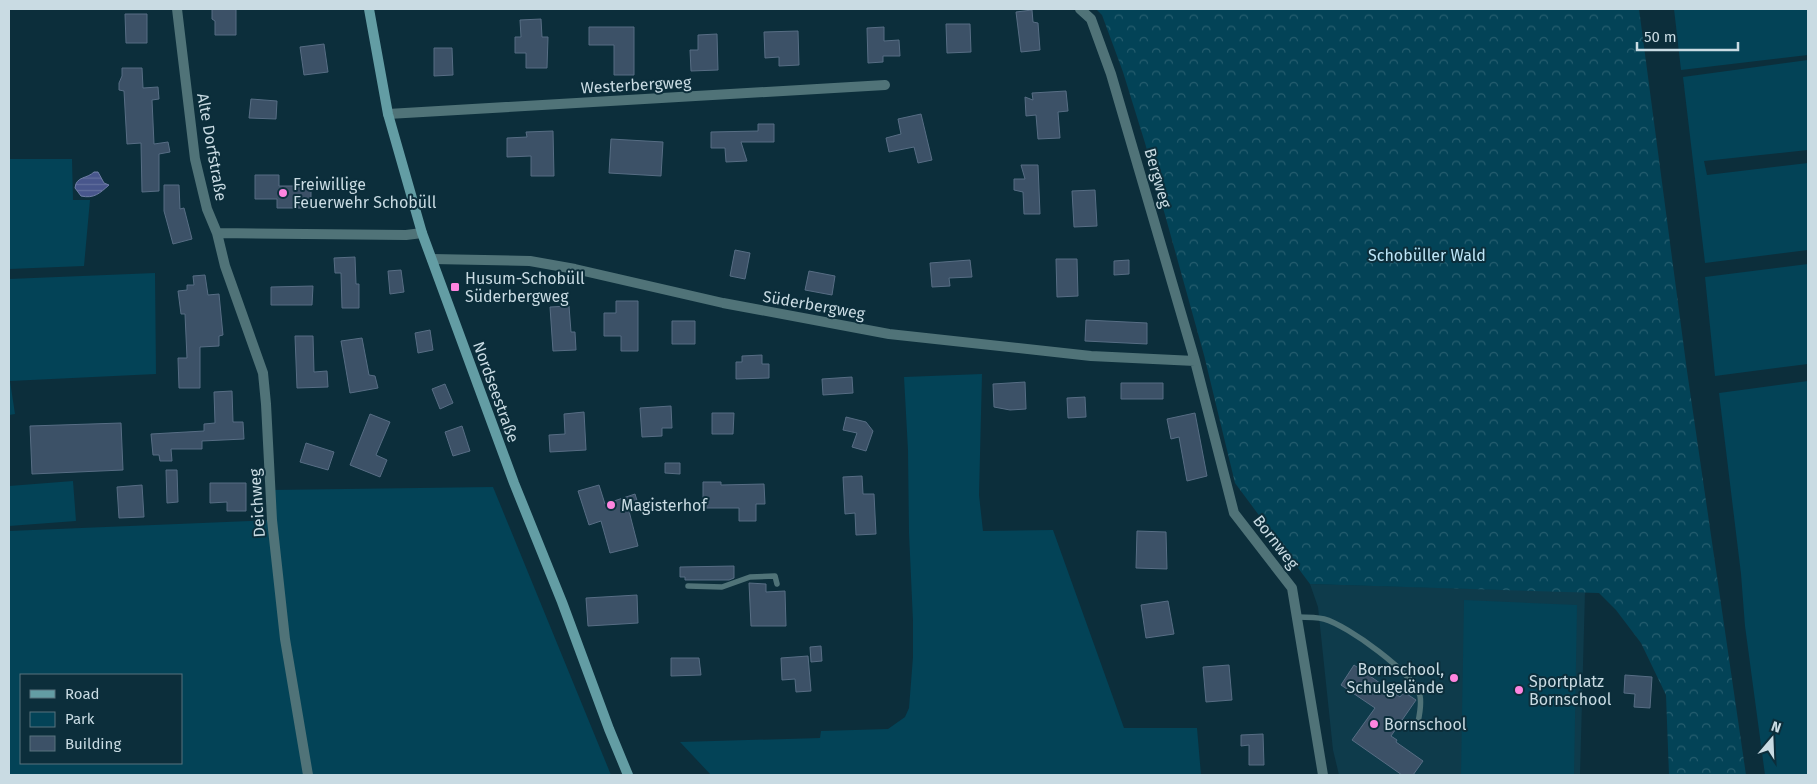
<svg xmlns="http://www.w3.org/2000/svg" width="1817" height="784" font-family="'Fira Sans',sans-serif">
  <defs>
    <pattern id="forest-crowns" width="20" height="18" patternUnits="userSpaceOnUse" patternTransform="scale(1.25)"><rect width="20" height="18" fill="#034357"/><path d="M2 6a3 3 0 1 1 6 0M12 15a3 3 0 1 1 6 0" fill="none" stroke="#265e6f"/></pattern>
    <pattern id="water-rules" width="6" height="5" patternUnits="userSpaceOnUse" patternTransform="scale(1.25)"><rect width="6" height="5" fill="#48568c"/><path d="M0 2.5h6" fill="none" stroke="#616e9c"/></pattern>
  </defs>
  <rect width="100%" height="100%" fill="#0c2e3b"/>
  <path fill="#0e3b4b" d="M1310 584 1585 592 1580 775H1339L1333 750 1318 607Z"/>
  <path fill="#034357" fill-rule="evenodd" d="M1674 9H1808V55L1681 70Z
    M1808 60V150L1704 161 1707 175 1808 163V250L1705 263 1683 77Z
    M9 159H72L73 200H90L84 266 9 269Z
    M1808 264V364L1715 376 1705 277Z
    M155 273 156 374 10 381 15 414 9 415V279Z
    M982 374 979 495 983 531 1053 530 1124 728H1197L1201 775H711L680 742 820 738 821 731 888 729 905 717 909 708 913 657V621L909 533 908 450 904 377Z
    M1808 381V775H1765L1745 626 1741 574 1719 393Z
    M73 481 76 521 9 526V486Z
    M493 487 611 775H9V531L272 520 270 490ZM21 675H181V763H21Z
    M1464 600 1577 605 1574 775H1461Z"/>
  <path fill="url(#forest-crowns)" d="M1096 9H1639L1687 371 1746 775H1669L1666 695 1641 643 1616 610 1599 593 1310 584 1235 483 1204 355 1145 143 1123 72 1102 15Z"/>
  <path fill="url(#water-rules)" stroke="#6f7ea6" d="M94 172H98L104 183 109 185C100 193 94 199 81 196L75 188C76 176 87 179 94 172Z"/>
  <path fill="#3c5167" stroke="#576d84" d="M212 9H236V35H215V21L212 19Z
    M1032 10 1033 22 1038 23 1040 50 1021 52 1016 12Z
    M125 14H147V43H126Z
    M541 19 542 37H548L547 68H526V53H515V37H521L520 20Z
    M946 24H970L971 52 947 53Z
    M589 27H634V75H614V45H589Z
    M884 27V41L899 40 900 56H883V62L868 63 867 28Z
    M798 31 799 65 779 66V57L765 58 764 32Z
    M717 34 718 70 691 71 690 50H698V35Z
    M324 44 328 72 304 75 300 47Z
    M434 48H452L453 75 434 76Z
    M122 68H142L143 88 158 87 159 99 152 100 154 144 168 142 170 152 159 154V191L142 192 141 143 127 144 124 91 119 90V83L122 76Z
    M1066 91 1068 111 1058 112 1060 138 1038 139 1036 115 1026 116 1025 97 1033 100 1032 93Z
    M251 99 277 101 276 119 249 118Z
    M921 114 932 160 918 163 914 147 889 152 886 138 901 134 898 119Z
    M758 124H774V142H741L747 161 726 162 725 148H711V132L758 131Z
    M553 131 554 176H531V156L507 157V138L527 137 526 132Z
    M611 139 663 142 661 176 609 173Z
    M1021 165H1038L1040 214H1024L1023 192 1014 190V179H1025Z
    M255 175H279V186H311V208H277V199H255Z
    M164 185H179L180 209 184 208 192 239 173 244 164 211Z
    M1095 190 1097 226 1074 227 1072 191Z
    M735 250 750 253 745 279 730 276Z
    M355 257 356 284H359V308H342L341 273H335L334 258Z
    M1056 259H1077L1078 296 1057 297Z
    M970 260 972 277 949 278 950 286 932 287 930 263Z
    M1129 260V274L1114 275V261Z
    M401 270 404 292 390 294 388 271Z
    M809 271 835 276 832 295 805 290Z
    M205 275 208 295 219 294 223 335 219 336V346L200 347V388H179L178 358H187L185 314H181L178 291 187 290V285H194L193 276Z
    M313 286 312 305H271V287Z
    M616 301H638V351H621V336H604V313H616Z
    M569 306 571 332H575L576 350 553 351 550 307Z
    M1086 320 1147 323V344L1085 341Z
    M672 321H695V344H672Z
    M430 330 433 350 418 353 415 333Z
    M295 336H313L314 372 327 371 328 387 297 388Z
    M362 338 369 375 375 376 378 388 350 393 341 341Z
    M762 355V364H769V378L736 379V362H742V356Z
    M852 377 853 393 823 395 822 379Z
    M1025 382 1026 409 1010 410 994 407 993 384Z
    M1121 383H1163V399H1121Z
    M445 384 453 403 440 409 432 389Z
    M232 391 233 422H243L244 439 202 441V449H171L172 461H160L159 455H153L151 434 204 431V424L215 423 214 392Z
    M1085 397 1086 417 1068 418 1067 398Z
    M671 406 672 428H662V436L642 437 640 408Z
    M584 412 586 450 550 452 549 435 565 434 564 414Z
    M712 413H734L733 434H712Z
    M1195 413 1207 476 1187 481 1179 437 1171 439 1167 419Z
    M370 414 390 422 376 455 387 460 380 477 350 465Z
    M846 417 866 422 873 431 866 451 852 447 857 433 843 430Z
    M121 423 123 470 32 474 30 426Z
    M462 426 470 451 453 456 445 432Z
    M306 443 334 452 328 470 300 462Z
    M665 463H680V474L665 473Z
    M166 470H177L178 502 167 503Z
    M862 476 863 494H874L876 534 856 535 855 513 845 514 843 477Z
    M703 482H721V485L764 484 765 504H756V521H739V508H703Z
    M210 483H246V511H227V502L210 503Z
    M142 485 144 517 119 518 117 487Z
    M599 485 605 504 635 494 639 507 629 511 638 546 610 553 601 521 589 525 578 491Z
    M1137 531 1166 532 1167 569 1136 568Z
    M734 566V578L729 580H685V577H680V567Z
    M749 583 766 584V592L785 591 786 626H751Z
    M637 595 638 623 588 626 586 598Z
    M1168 601 1174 634 1146 638 1141 605Z
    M821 646 822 661 811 662 810 647Z
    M808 656 811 691 796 692 795 679 782 680 781 658Z
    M671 658H699L701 675 671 676Z
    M1229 665 1232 700 1206 702 1203 667Z
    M1354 665 1400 697 1404 692 1416 700 1391 736 1397 740 1396 742 1423 761 1413 775H1402L1352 740 1375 708 1341 685Z
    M1625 675 1652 677 1650 708 1634 707 1635 694 1624 693Z
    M1263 734 1264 765H1249V745L1241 746V735Z"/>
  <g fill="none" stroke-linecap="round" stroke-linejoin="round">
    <path stroke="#507378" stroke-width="5.5" d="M688 586 722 587 750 577 775 576 777 584
      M1297 617C1306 617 1316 617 1324 619 1347 625 1415 674 1420 696 1422 706 1419 717 1417 727"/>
    <path stroke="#507378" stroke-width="10" d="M177 9 195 159 207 209 217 233 225 266 263 373 266 404 272 520 285 639 308 775
      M1080 9 1091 19 1111 74 1195 361 1234 513 1292 588 1323 775
      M388 114 885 85
      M217 233 406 235 422 233
      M432 259 530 261 575 269 723 303 889 334 1091 356 1195 361"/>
    <path stroke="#639da4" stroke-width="10" d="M369 9 388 114 422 233 514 483 562 602 609 729 628 775"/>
  </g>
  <g fill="#fe85df" stroke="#0c2e3b" stroke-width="2">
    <circle cx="283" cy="193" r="5"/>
    <rect x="450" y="282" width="10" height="10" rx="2.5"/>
    <circle cx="611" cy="505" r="5"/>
    <circle cx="1454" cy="678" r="5"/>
    <circle cx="1519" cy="690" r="5"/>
    <circle cx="1374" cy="724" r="5"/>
  </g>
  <g text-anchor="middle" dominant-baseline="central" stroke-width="4" stroke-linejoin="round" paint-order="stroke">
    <g font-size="16" fill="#c9dbe3" stroke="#0c2e3b">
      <text transform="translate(636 85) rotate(-3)">Westerbergweg</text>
      <text transform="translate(212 147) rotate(80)">Alte Dorfstraße</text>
      <text transform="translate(1158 178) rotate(74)">Bergweg</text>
      <text transform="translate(814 305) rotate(10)">Süderbergweg</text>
      <text transform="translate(496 392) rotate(70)">Nordseestraße</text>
      <text transform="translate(257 503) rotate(-94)">Deichweg</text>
      <text transform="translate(1276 542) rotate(52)">Bornweg</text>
    </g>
    <g font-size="16" fill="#c9dbe3" stroke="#0c2e3b" text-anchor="start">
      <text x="293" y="184">Freiwillige<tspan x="293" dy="18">Feuerwehr Schobüll</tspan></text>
      <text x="465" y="278">Husum-Schobüll<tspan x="465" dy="18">Süderbergweg</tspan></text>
      <text x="621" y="505">Magisterhof</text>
      <text x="1444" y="669" text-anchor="end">Bornschool,<tspan x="1444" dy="18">Schulgelände</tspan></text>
      <text x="1529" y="681">Sportplatz<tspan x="1529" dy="18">Bornschool</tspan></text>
      <text x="1384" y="724">Bornschool</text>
    </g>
    <g font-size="16" fill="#bee6f8" stroke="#0c2e3b">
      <text x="1427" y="255">Schobüller Wald</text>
    </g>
  </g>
  <rect width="1817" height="784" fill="none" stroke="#c9dbe3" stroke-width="20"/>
  <rect x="20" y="674" width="162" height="90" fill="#0c2e3b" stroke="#58737e"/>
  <rect x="30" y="690" width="25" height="8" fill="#639da4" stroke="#58737e"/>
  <text x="65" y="699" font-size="15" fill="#c9dbe3">Road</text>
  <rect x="30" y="712" width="25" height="15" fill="#034357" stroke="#58737e"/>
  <text x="65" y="724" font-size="15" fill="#c9dbe3">Park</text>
  <rect x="30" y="736" width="25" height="15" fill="#3c5167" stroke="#58737e"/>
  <text x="65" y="749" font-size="15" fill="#c9dbe3">Building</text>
  <g transform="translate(1772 739) rotate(19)" stroke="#0c2e3b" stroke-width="4" paint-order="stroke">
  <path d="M0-4L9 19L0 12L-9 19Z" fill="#c9dbe3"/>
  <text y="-8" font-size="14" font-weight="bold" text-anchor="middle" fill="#c9dbe3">N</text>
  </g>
  <path d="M1637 42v8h101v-8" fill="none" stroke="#c9dbe3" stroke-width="2.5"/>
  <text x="1644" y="42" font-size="15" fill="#c9dbe3" stroke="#0c2e3b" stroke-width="4" paint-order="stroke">50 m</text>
</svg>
